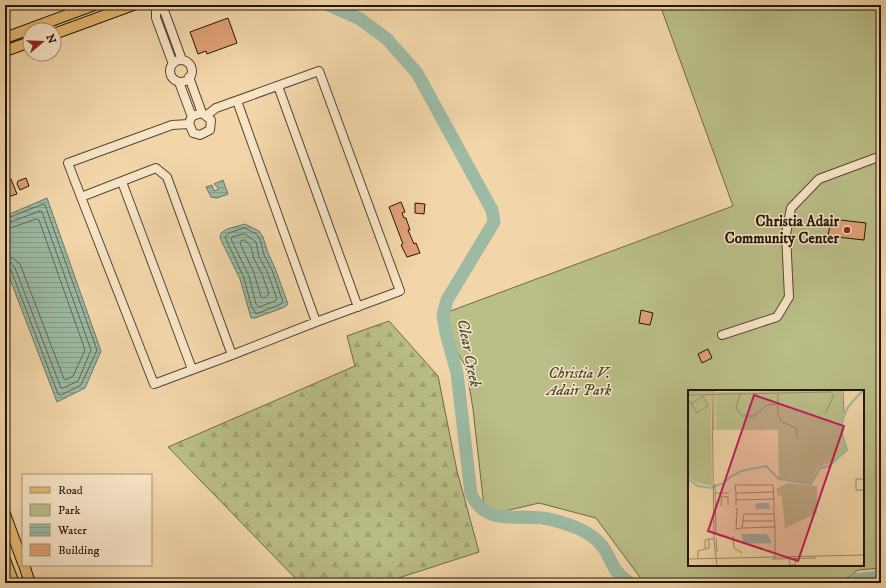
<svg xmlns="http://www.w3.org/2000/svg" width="886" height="588" font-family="'IM FELL DW Pica',serif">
  <defs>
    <pattern id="forest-firs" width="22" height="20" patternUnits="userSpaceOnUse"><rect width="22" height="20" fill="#babe88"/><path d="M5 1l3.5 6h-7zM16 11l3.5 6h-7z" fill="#a0a374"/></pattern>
    <pattern id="water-rules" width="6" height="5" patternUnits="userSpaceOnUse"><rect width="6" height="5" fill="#9cbaa4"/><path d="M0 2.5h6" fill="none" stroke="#869f8c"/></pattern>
  </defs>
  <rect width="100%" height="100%" fill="#f2d6a9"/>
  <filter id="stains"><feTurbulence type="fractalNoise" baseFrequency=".005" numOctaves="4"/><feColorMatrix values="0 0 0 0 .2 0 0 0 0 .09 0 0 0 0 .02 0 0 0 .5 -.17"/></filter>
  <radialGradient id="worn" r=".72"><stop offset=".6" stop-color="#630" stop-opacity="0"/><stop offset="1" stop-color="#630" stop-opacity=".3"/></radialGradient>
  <path fill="url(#forest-firs)" stroke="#6f6a47" d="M389 321 438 376 457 471 479 552 383 583H300L168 447 355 366 347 336Z"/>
  <path fill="#babe88" stroke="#6f6a47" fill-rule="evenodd" d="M660 5H881V568L858 570 840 583H649L642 580 596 518 539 503 501 512 484 507 473 409 466 367 452 344 445 313 733 206ZM689 391H863V565H689Z"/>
  <path fill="url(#water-rules)" stroke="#6c7865" d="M223 180 228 194 217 198 211 197 206 187 212 185 214 191 219 189 214 184Z
    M47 198 101 351 85 388 57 402 5 266V216Z
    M245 224 259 231 263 237 268 253 275 268 288 304 285 307 255 318H251L240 279 220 238 221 233 227 229Z"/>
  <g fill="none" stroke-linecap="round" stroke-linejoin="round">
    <path stroke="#606855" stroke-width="1" d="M5 219 43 204 45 205 97 350 81 385 61 395 58 394 11 270 5 267
      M5 224 40 211 42 212 91 350 78 381 63 388H61L15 268 11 263 5 262
      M245 228 256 234 260 239 264 255 272 270 283 302 281 304 256 314 251 305 244 278 225 237 229 233Z
      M5 230 36 219 39 220 85 350 73 376 66 380 64 379 20 264 13 258 5 256
      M245 234 256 242 259 257 267 271 277 299 275 301 259 307 256 304 249 276 231 239 232 237Z
      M245 240 251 247 254 259 262 274 269 294 264 298 261 297 254 273 240 243 241 241Z"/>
    <path stroke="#9cbaa4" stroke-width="13" d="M329 5 360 19 387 39 417 73 492 210 494 222 447 300 443 315 446 333 457 373 471 494C488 530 523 511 553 520 571 525 591 531 603 547 613 562 612 572 630 583
      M852 583 855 580 881 577"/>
  </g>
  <path fill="#dfa076" stroke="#241606" d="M228 18 237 43 207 54 206 51 198 54 190 32Z
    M26 178 29 186 20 190 17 184 18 181Z
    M11 179 17 194 5 198V181Z
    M401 202 405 212 402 213 404 218H406L410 230H408L414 244 416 243 420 253 407 257 401 245 403 244 389 207Z
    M415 203 425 204 424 214 415 213Z
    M831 219 866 223 864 240 828 236Z
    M641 310 653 313 650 325 639 323Z
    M708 349 712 358 702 363 698 354Z"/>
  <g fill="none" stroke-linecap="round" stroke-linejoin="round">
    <g stroke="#58462f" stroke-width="10">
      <path id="minor" d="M156 5V18L173 64
        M159 5 165 13 182 60
        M170 71a11 11 0 1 1 22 0a11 11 0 1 1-22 0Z
        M189 77 202 113 211 120 210 130 200 135 193 133 189 123 192 116 202 113
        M179 82 192 117
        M278 86 358 307
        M207 115 216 108 319 71 400 291 316 322 237 101
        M122 182 192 369
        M81 197 154 384 232 355 167 177 156 168 81 197 68 163 172 125 189 124
        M722 335 777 317 789 297 786 234 791 208 819 179 881 156
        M232 355 316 322"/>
    </g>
    <g stroke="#241606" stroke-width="12">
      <path id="major" d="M54 34 133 5
        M5 38 94 5
        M5 51 30 42
        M5 514 23 563
        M5 560 14 583
        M24 565 30 583"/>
    </g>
    <use href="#minor" stroke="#f7e4c7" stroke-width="8"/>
    <use href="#major" stroke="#e9bb74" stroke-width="10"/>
  </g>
  <circle fill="#8f2418" stroke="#f7e4c7" stroke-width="1.5" cx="847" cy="230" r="4"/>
  <g text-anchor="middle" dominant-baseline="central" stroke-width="3" stroke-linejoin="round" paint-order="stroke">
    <g font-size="15" font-weight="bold" fill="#241606" stroke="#f7e4c7" text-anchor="end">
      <text x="839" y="221">Christia Adair<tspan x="839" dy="17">Community Center</tspan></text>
    </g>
    <g font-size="15" font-style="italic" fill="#51482d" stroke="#f7e4c7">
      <text x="579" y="373">Christia V.<tspan x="579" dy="17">Adair Park</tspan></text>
    </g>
    <g font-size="16" font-style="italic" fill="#4e4f3d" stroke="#f7e4c7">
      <text transform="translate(469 353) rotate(79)">Clear Creek</text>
    </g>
  </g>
  <g transform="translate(688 390)">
    <rect width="176" height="176" fill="#f2d6a9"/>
    <path d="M100 93 129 96V123L97 138 94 106 89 105V98Z" fill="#babe88"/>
    <path d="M0 0H23L24 96 7 92 0 86ZM154 0 156 23 152 40 159 56 157 61 142 73 130 77 123 93 91 89 90 40H28L27 2Z" fill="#babe88"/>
    <path d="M70 113H81L82 119H68L67 115ZM53 144H79L84 153 56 154Z" fill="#9cbaa4"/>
    <path fill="none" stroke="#9cbaa4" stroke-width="2" d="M0 89 10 96 23 98 36 93 42 87 53 81 78 76 91 89 123 94 132 78 141 76 159 60 153 40 155 29 160 17 175 0"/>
    <path fill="none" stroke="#a08968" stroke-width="1" d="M0 0V9L9 23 20 16 15 6M24 0 26 151 29 176M26 0V40M155 0 156 23M90 3V25L93 31 109 39V48M52 4 48 18 54 26H66L79 15 90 14 107 19M0 5 143 2 146 5 137 24M3 14 15 6M176 89H168V100H176M27 94 28 142M27 103H41M48 103 86 102M86 109V124M48 110 86 109 85 95H47L48 103V115M33 116 34 106 40 107V115M49 118 48 139 54 138 56 124H86L87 137 54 138M54 131H86M87 137V168M45 146 46 158 54 163M28 148 29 162M17 158V150L21 149M0 169 176 165M10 169V161L21 158V149H26M84 169 128 168M101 169 102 175H107L108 168"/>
    <path fill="#c2185b" fill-opacity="0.15" stroke="#c2185b" stroke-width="2" d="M66 5 156 36 110 171 20 141Z"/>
    <rect width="176" height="176" fill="none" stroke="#241606" stroke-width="2"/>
  </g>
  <rect width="886" height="588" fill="none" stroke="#f2d6a9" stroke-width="20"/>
  <rect x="6" y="6" width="874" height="576" fill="none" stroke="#241606" stroke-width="2"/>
  <rect x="10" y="10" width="866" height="568" fill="none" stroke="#241606"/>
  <rect x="22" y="474" width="130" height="92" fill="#f7e4c7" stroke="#a3927a"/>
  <rect x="30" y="487" width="20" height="6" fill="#e9bb74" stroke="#a3927a"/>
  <text x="58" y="494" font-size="12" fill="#241606">Road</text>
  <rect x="30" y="504" width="20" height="12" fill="#babe88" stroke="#a3927a"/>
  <text x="58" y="514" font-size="12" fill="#241606">Park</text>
  <rect x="30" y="524" width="20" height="12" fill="url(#water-rules)" stroke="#a3927a"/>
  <text x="58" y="534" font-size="12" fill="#241606">Water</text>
  <rect x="30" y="544" width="20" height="12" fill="#dfa076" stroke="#a3927a"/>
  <text x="58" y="554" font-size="12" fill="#241606">Building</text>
  <g transform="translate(42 42) rotate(71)"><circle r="19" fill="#f7e4c7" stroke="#a3927a"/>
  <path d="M0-3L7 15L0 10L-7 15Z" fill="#8f2418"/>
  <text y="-6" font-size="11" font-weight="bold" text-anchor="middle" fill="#241606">N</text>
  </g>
  <rect width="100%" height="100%" filter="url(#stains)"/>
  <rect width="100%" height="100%" fill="url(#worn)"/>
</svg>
